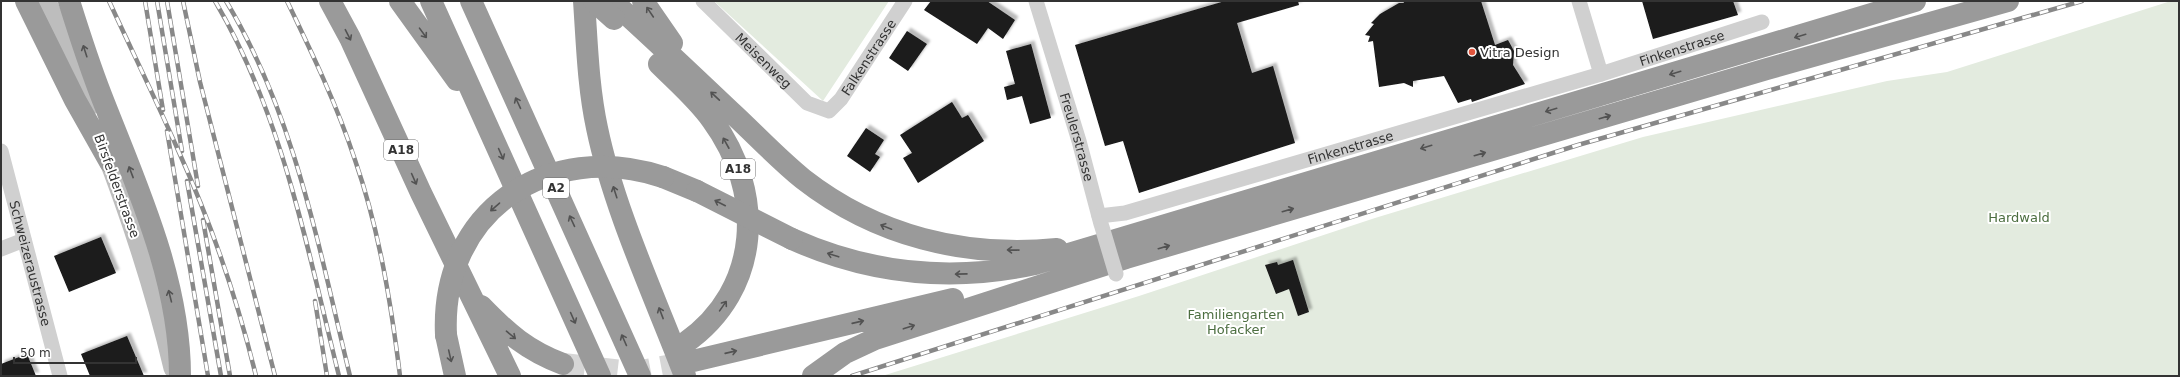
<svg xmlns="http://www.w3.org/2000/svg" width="2180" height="377" font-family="'DejaVu Sans',sans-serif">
  <defs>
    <filter id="shadow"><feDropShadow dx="3.5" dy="-3.5" stdDeviation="1" flood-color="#0004"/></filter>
  </defs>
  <rect width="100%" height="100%" fill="#fff"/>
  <path fill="#e3ebdf" d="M714 1H889L823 101Z
    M2171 1H2179V376H882L1139 296 1375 218 1643 137 1887 81 1947 72Z"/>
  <path fill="#1a1a1a" filter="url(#shadow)" d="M931 1H987L1015 20 1003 39 988 28 977 44 924 10Z
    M1225 1H1298L1299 5 1237 23 1252 73 1273 66 1295 143 1139 193 1123 141 1105 146 1075 45Z
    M1403 1H1481L1495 45 1508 40 1514 51 1513 65 1525 84 1472 102 1471 99 1458 103 1444 76 1413 81V87L1404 83 1379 87 1373 41 1368 42 1370 36 1365 35 1374 24 1371 23 1380 14 1399 3H1404Z
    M1642 1H1733L1738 15 1653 39Z
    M907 31 927 44 908 71 889 58Z
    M1031 44 1051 118 1030 124 1022 96 1007 100 1004 87 1015 84 1006 51Z
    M952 102 962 118 968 115 984 141 918 183 903 158 912 153 900 135Z
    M866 128 884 140 875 154 880 157 870 172 847 156Z
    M101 237 116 273 69 292 54 256Z
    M1293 260 1309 312 1298 316 1289 289 1276 294 1265 265 1277 262 1278 265Z
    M127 336 144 376H90L81 354Z
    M27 354 36 376H1V364Z"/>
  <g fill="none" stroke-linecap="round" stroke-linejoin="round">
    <path stroke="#d6d6d6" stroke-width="22" stroke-dasharray="22 11" stroke-linecap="butt" d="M563 364 623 371H641L693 361"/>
    <g stroke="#d0d0d0" stroke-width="15">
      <path id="s1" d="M703 1 807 103 829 111 841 99 905 1"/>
      <path id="s2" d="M1036 1 1079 141 1101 224"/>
      <path d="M1579 1 1601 74"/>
      <path id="s3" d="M1 151 60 376"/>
      <path id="s4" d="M1099 216 1125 213 1601 74 1762 22"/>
      <path d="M1 249 24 240"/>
    </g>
    <path stroke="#bdbdbd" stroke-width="21" d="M46 1 88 106
      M104 146C132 218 156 292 174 368"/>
    <path stroke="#9a9a9a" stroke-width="22" d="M26 1 75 100 110 162
      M69 1C79 33 89 64 101 95 136 185 180 278 180 376
      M330 1 350 38 421 193 510 376
      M400 1 457 80
      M431 1 600 376
      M471 1 640 376
      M584 1C587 43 588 86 597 128 614 210 655 297 685 376
      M612 1C652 37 691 74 730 111 754 133 777 158 803 179 876 236 965 258 1057 249
      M643 1 672 43
      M659 64C677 82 697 99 712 120 765 192 762 289 685 343
      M663 177 697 191
      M792 239C870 274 952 282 1035 264L1915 1
      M481 306C507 333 528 351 563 364
      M446 335 455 376
      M693 361 953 299
      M813 376 845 353 875 339 1126 258 1767 69 2008 1"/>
    <g stroke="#888" stroke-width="4.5">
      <path id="rail" d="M109 1C132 51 156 100 178 150 211 223 237 298 256 376
        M145 1 163 110
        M157 1 182 151
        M167 1 198 186
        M183 1 200 82 275 376
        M215 1C283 116 307 248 339 376
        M226 1C295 115 319 249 350 376
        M287 1C312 53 337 105 355 160 379 229 391 303 400 376
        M167 131 208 376
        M187 181 221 376
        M203 220 230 376
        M315 301 327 376
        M852 376 1578 145 2082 1"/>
    </g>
    <use href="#rail" stroke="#fff" stroke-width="3" stroke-dasharray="9" stroke-linecap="butt"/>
    <path stroke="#d0d0d0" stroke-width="15" d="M1102 227 1116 274"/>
    <path stroke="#9a9a9a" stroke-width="22" d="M594 1 614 19
      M697 191 792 239
      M446 335C440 211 548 139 663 177"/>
  </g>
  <defs><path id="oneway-shaft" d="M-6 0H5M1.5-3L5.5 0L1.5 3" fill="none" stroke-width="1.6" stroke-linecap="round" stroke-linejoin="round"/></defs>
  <g stroke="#525252">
    <use href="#oneway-shaft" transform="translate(650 12) rotate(-124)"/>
    <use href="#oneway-shaft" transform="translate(423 33) rotate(54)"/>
    <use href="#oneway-shaft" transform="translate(348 35) rotate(63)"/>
    <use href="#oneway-shaft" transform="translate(1800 36) rotate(163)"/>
    <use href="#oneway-shaft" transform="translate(85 51) rotate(-108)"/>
    <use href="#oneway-shaft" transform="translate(1675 73) rotate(163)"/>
    <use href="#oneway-shaft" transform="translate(715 96) rotate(-137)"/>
    <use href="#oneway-shaft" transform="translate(518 103) rotate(-115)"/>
    <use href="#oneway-shaft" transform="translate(1551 110) rotate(163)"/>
    <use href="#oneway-shaft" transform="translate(1605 117) rotate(-16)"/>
    <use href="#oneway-shaft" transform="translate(726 143) rotate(-119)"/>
    <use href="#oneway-shaft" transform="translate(1426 147) rotate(163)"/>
    <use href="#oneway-shaft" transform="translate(501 154) rotate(66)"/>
    <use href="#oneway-shaft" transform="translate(1480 154) rotate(-16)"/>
    <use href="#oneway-shaft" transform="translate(131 172) rotate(-111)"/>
    <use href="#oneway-shaft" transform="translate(414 179) rotate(66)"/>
    <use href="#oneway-shaft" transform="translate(615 192) rotate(-108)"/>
    <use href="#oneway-shaft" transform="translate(720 203) rotate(-153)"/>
    <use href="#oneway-shaft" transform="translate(495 207) rotate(139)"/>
    <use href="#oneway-shaft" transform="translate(1288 210) rotate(-16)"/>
    <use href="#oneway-shaft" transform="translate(572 221) rotate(-115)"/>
    <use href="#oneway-shaft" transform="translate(886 227) rotate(-158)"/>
    <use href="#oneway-shaft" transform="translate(1164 247) rotate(-16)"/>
    <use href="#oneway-shaft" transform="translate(1013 250) rotate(-179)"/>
    <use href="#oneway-shaft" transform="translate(833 255) rotate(-162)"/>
    <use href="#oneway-shaft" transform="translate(961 274) rotate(179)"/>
    <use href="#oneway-shaft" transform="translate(170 296) rotate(-104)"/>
    <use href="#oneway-shaft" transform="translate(723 306) rotate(-55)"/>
    <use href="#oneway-shaft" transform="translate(661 313) rotate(-111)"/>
    <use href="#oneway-shaft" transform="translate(573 318) rotate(66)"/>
    <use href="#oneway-shaft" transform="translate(858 322) rotate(-13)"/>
    <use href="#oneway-shaft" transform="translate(909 327) rotate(-18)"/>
    <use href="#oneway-shaft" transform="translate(511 335) rotate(40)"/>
    <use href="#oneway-shaft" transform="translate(624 340) rotate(-114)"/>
    <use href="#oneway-shaft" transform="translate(731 352) rotate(-13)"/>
    <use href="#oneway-shaft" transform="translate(450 356) rotate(77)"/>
  </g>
  <circle fill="#e1553d" stroke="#fff" stroke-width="1.5" cx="1472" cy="52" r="4"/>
  <g text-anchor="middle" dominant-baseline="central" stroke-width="4" stroke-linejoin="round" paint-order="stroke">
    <g fill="#fff" stroke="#707070" stroke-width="1">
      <rect x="384" y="140" width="34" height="20" rx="3"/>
      <rect x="721" y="159" width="34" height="20" rx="3"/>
      <rect x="543" y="178" width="26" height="20" rx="3"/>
    </g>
    <g font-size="12" font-weight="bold" fill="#333">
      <text x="401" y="150">A18</text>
      <text x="738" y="169">A18</text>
      <text x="556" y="188">A2</text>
    </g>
    <g font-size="13" fill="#333" stroke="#fff">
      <text stroke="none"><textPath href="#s4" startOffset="607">Finkenstrasse</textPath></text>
      <text stroke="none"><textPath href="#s1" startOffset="236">Falkenstrasse</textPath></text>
      <text stroke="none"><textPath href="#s1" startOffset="85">Meisenweg</textPath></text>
      <text stroke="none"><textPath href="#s2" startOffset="142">Freulerstrasse</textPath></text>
      <text stroke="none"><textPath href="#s4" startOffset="261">Finkenstrasse</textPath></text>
      <text transform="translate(117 186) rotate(70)">Birsfelderstrasse</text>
      <text stroke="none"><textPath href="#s3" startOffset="116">Schweizeraustrasse</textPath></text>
    </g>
    <g font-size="13" fill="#333" stroke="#fff" text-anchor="start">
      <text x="1480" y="52">Vitra Design</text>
    </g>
    <g font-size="13" fill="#4c6e40" stroke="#fff">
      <text x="2019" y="217">Hardwald</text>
      <text x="1236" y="314">Familiengarten<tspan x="1236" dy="15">Hofacker</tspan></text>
    </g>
  </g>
  <rect width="2180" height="377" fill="none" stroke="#333333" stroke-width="4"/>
  <path d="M14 357v6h122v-6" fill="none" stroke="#333333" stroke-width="2"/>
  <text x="20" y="357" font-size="12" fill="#333333" stroke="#ffffff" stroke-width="3" paint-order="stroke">50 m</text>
</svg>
